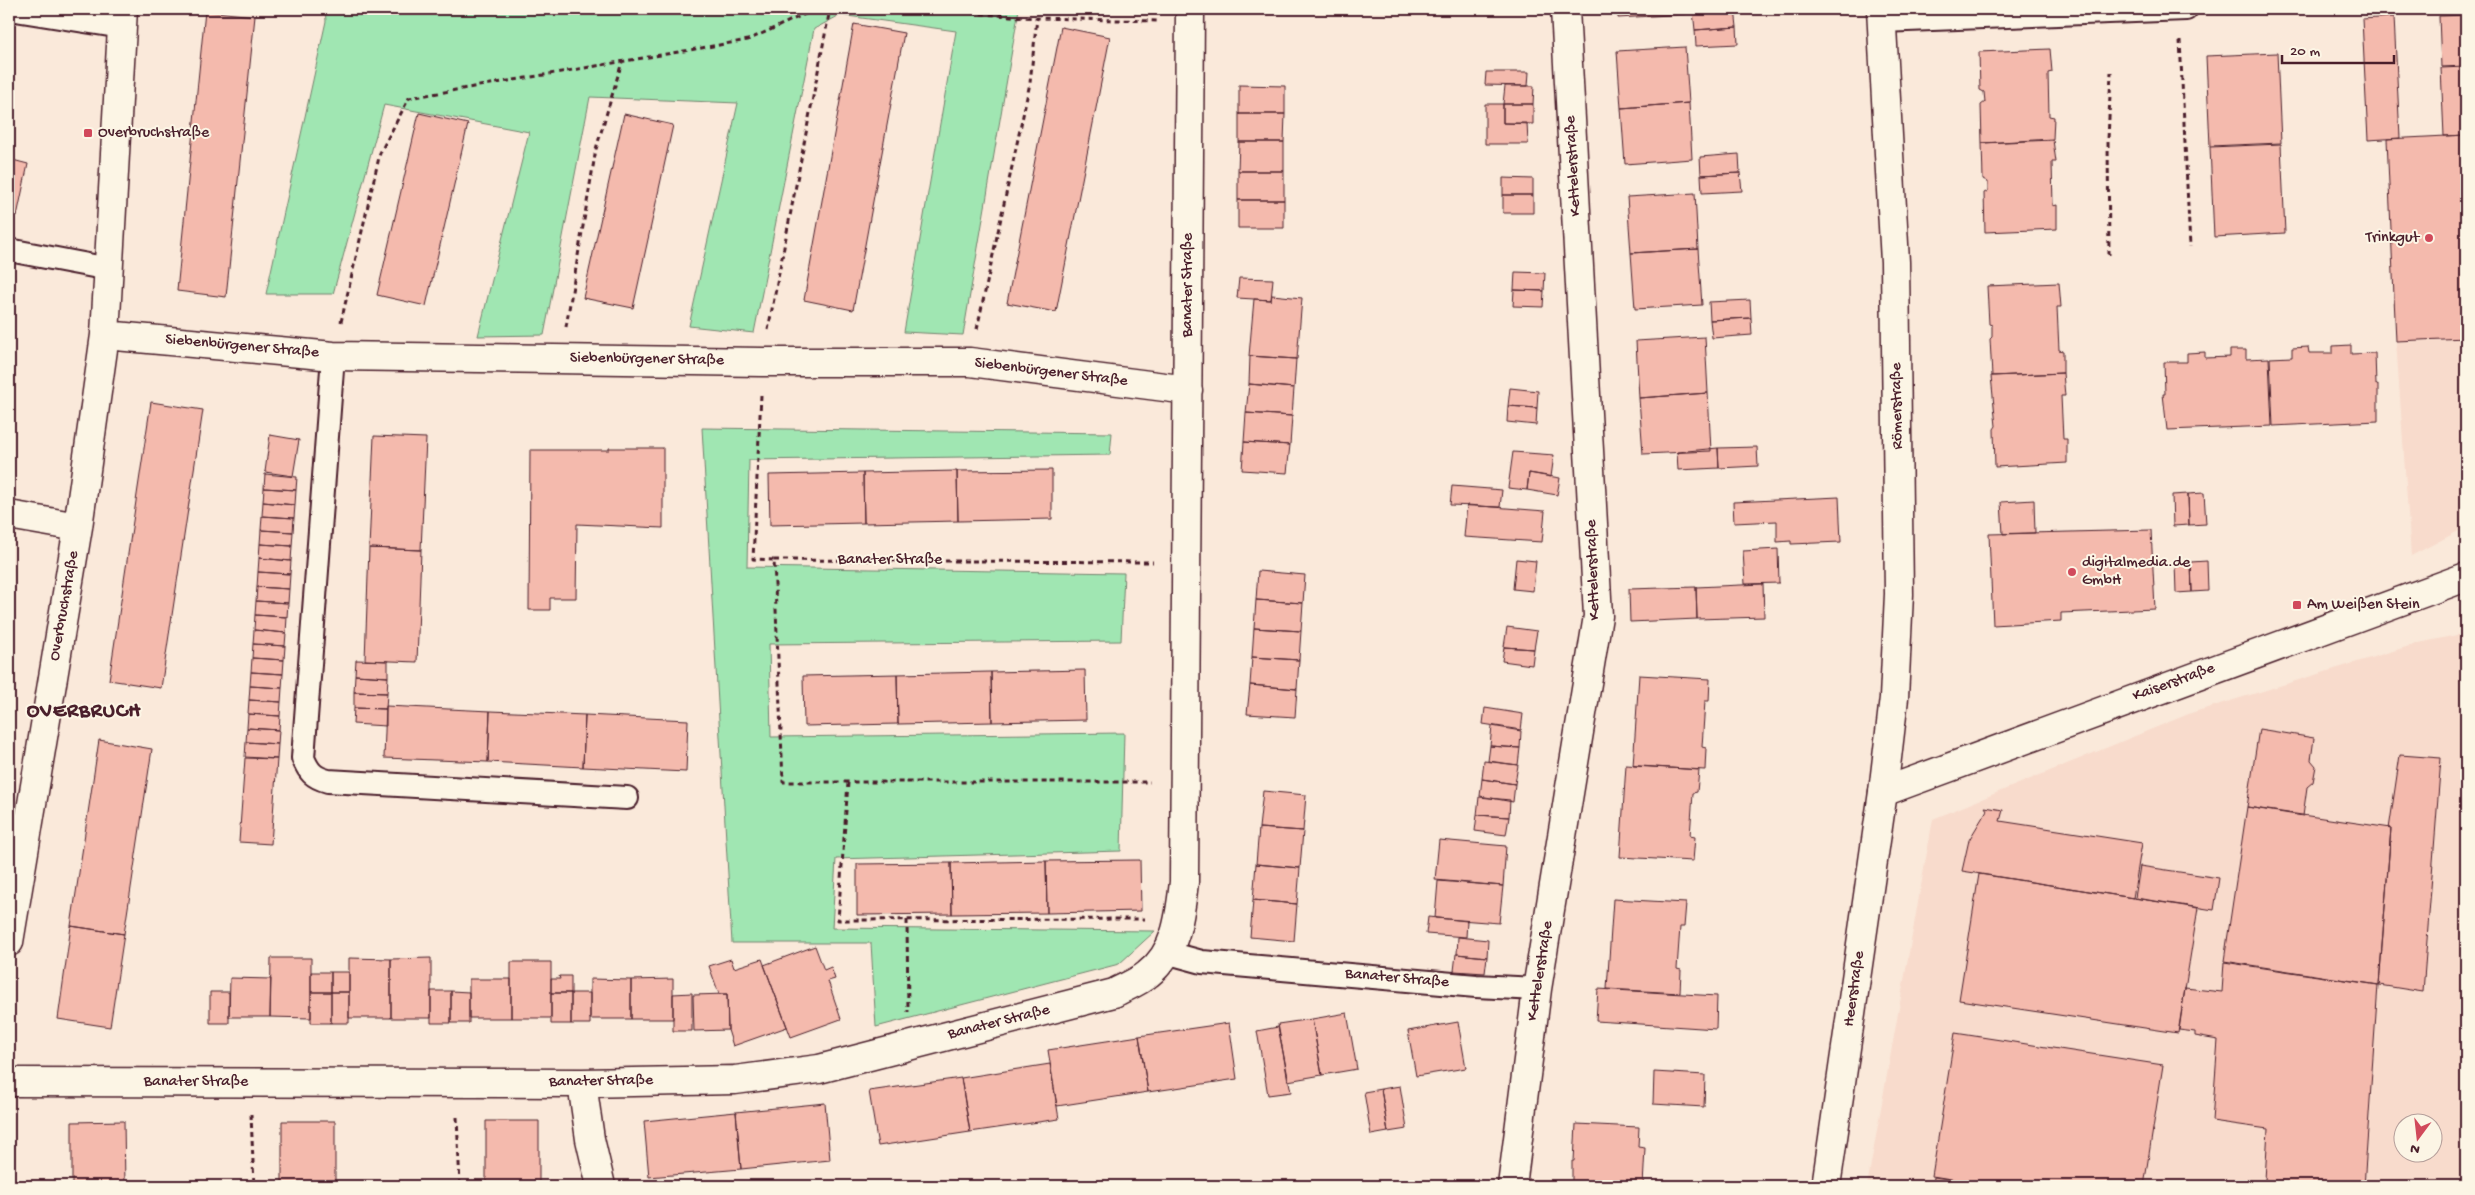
<svg xmlns="http://www.w3.org/2000/svg" width="2475" height="1195" font-family="'Gochi Hand',sans-serif">
  <rect width="100%" height="100%" fill="#fae9da"/>
  <filter id="ink" filterUnits="userSpaceOnUse"><feTurbulence type="fractalNoise" baseFrequency=".02" numOctaves="2"/><feDisplacementMap in="SourceGraphic" scale="10" xChannelSelector="R" yChannelSelector="G"/><feConvolveMatrix kernelMatrix="1 2 1 2 8 2 1 2 1" color-interpolation-filters="sRGB"/></filter>
  <g filter="url(#ink)">
    <path fill="#f8dbcc" fill-rule="evenodd" d="M2440 9H2466V527L2411 556 2396 341 2387 139 2444 136Z
      M2466 633V1186H1867L1933 819 2191 713 2419 643ZM2402 1122H2432V1152H2402Z"/>
    <path fill="#a0e6b2" stroke="#75826e" d="M325 9H1019L963 335 904 332 956 31 840 15 814 29 754 333 689 326 738 103 590 97 544 335 478 336 529 132 384 105 333 294H266L326 21Z
      M702 428 1112 433 1110 455 749 460 747 567 1124 573 1121 641 769 644 771 737 1124 733 1121 851 836 859 832 928 1155 931 1119 964 876 1027 871 943H732Z"/>
    <path fill="#f4baad" stroke="#4a1f2b" d="M1072 9H1109V11L1085 10Z
      M1618 9H1686V14L1618 18Z
      M1735 9 1737 27 1695 30 1693 11Z
      M205 11 255 16 226 297 177 291Z
      M2466 15V66L2441 67 2439 16Z
      M2394 17 2400 138 2368 140 2362 19Z
      M854 24 904 33 853 310 804 300Z
      M1061 27 1110 37 1056 312 1007 303Z
      M1737 27 1738 44 1696 46 1695 30Z
      M1685 47 1689 103 1621 108 1617 51Z
      M2050 49 2052 72 2048 73 2049 116 2054 117 2053 139 1982 143 1981 105 1985 102 1984 92 1980 90 1979 52Z
      M2277 53 2281 143 2210 146 2206 56Z
      M2466 67V135L2444 136 2441 68Z
      M1486 72H1529L1528 86 1485 85Z
      M1239 85 1285 86V114H1239Z
      M1505 86H1534L1533 104H1503Z
      M1689 103 1692 159 1625 164 1621 108Z
      M1485 104H1503V123H1527L1528 144H1485Z
      M1503 104H1533V124L1503 123Z
      M419 113 468 124 426 306 377 295Z
      M624 114 673 125 633 308 583 298Z
      M1239 114H1285L1284 142H1239Z
      M2466 135V338L2396 341 2387 139Z
      M2053 140 2056 162H2052L2053 206 2057 205V229L1985 232 1984 193 1988 191V182L1983 179 1982 143Z
      M1239 142H1284V171H1238Z
      M2281 144 2285 233 2214 237 2210 147Z
      M1739 154 1740 173 1701 175 1700 157Z
      M9 159 28 164 17 216 9 214Z
      M1238 171H1284V200H1238Z
      M1740 173 1742 191 1702 193 1701 175Z
      M1503 178 1533 179V195H1503Z
      M1695 193 1698 249 1631 253 1627 197Z
      M1503 195H1533V213H1503Z
      M1238 200H1284V228H1238Z
      M1698 249 1702 305 1635 309 1631 253Z
      M1515 272 1545 273 1544 291 1514 290Z
      M1239 278 1273 279 1271 300 1237 298Z
      M2059 283 2061 307H2057L2059 350 2063 351V373L1992 376 1990 339 1992 337V325L1989 324 1987 286Z
      M1514 290 1544 291 1543 307 1513 306Z
      M1272 295 1302 298 1297 359 1249 356 1254 299 1271 300Z
      M1750 300 1751 318 1710 320 1709 302Z
      M1751 318 1752 335 1712 338 1710 320Z
      M1705 337 1708 393 1639 398 1636 341Z
      M2351 345V354L2375 353 2376 385 2378 384V421L2273 426 2270 358 2292 357V348L2308 347 2309 353H2333V346Z
      M2230 350H2246V359L2269 358 2272 426 2167 430 2163 394H2165L2164 362H2187V353L2205 352V358L2230 357Z
      M1250 356 1296 359 1294 388 1249 384Z
      M2063 373 2065 396H2061L2063 439H2067V463L1995 467 1994 429 1996 426 1991 376Z
      M1249 384 1294 388 1292 416 1246 413Z
      M1510 388 1538 391 1537 408 1508 406Z
      M1708 393 1711 451 1643 454 1639 398Z
      M151 402 203 410 161 688 109 680Z
      M1508 406 1537 408 1536 425 1507 422Z
      M1246 413 1292 416 1290 445 1244 442Z
      M270 435 299 440 293 476 265 472Z
      M374 436 426 438 421 550 369 548Z
      M1244 442 1290 445 1287 473 1242 470Z
      M1757 447 1758 466 1719 468 1718 448Z
      M609 448H663V528L577 524 576 598H550V610H529L530 450H609Z
      M1718 448 1719 468 1678 470 1677 452Z
      M1513 452 1554 455 1551 477 1529 473 1527 490 1508 488Z
      M1052 470V519L958 521 957 471Z
      M957 471 958 521 864 523 863 473Z
      M863 473 864 523 770 525 769 475Z
      M1529 473 1560 478 1557 495 1527 490Z
      M265 474 297 477 296 490 264 488Z
      M1452 486 1502 490 1500 507 1450 505Z
      M264 488 296 490 295 505 263 502Z
      M2204 493 2206 524 2189 525 2188 494Z
      M2188 494 2189 525 2173 526 2172 495Z
      M1839 497 1841 542 1791 544V541L1777 542V521L1734 523 1733 502Z
      M2034 500 2035 533 2003 534 2001 502Z
      M263 502 295 505 294 518 262 516Z
      M1467 505 1545 511 1542 542 1464 537Z
      M262 516 294 518 293 532 261 530Z
      M261 530 293 532 292 546 260 544Z
      M2151 530 2155 609 2061 613V621L1993 625 1989 534Z
      M260 544 292 546 291 561 259 558Z
      M369 548 421 550 417 662 365 660Z
      M1778 549 1779 583 1745 584 1743 551Z
      M259 558 291 561 290 574 258 572Z
      M1516 559 1536 561 1533 591 1513 589Z
      M2207 561 2208 591 2192 592 2191 562Z
      M2175 562H2191L2192 592 2176 593Z
      M1258 571 1305 575 1303 603 1256 600Z
      M258 572 290 574 289 589 257 587Z
      M1763 584 1764 617 1697 619 1696 587Z
      M257 587 289 589 288 603 256 601Z
      M1696 587 1697 619 1630 622 1629 589Z
      M1256 600 1303 603 1301 631 1254 628Z
      M256 601 288 603 287 617 255 615Z
      M255 615 287 617 286 633 254 630Z
      M1507 627 1537 631 1534 649 1504 647Z
      M1254 628 1301 631 1299 660 1252 657Z
      M254 630 286 633 285 646 253 644Z
      M253 644 285 646 284 660 252 658Z
      M1504 647 1534 649 1532 665 1502 661Z
      M1252 657 1299 660 1297 689 1250 685Z
      M252 658 284 660 283 674 251 672Z
      M356 660 388 661V677L355 675Z
      M1085 670 1086 720 992 722 991 672Z
      M251 672 283 674 282 688 250 686Z
      M991 672 992 722 898 724 897 674Z
      M897 674 898 724 804 726 803 676Z
      M355 675 388 677 387 693 354 692Z
      M1639 675 1710 679 1709 701H1705L1702 747 1706 748 1705 770 1633 766Z
      M1250 685 1297 689 1295 717 1247 714Z
      M250 686 282 688 281 702 249 700Z
      M354 692 387 693 386 709 354 708Z
      M249 700 281 702 280 716 248 714Z
      M386 706 490 711 488 762 384 758Z
      M354 708 386 709V726L353 724Z
      M1485 708 1523 714 1521 730 1483 724Z
      M490 711 585 715 583 767 488 762Z
      M248 714 280 716 279 730 247 728Z
      M585 715 688 720 686 772 583 767Z
      M1492 726 1521 731 1520 748 1490 746Z
      M247 728 279 730 278 744 246 742Z
      M2259 729 2314 738 2311 760 2316 766 2313 782 2307 787 2303 816 2247 807Z
      M99 740 152 749 124 934 71 926Z
      M246 742 278 744 277 759 245 757Z
      M1490 746 1520 748 1518 765 1488 761Z
      M2400 755 2441 758 2423 992 2379 985 2391 828 2389 829Z
      M245 758 277 759 271 844 239 842Z
      M1484 761 1518 765 1515 784 1482 779Z
      M1626 765 1699 770 1697 792 1693 793 1690 836 1695 837 1693 861 1620 857Z
      M1482 779 1515 784 1513 802 1480 796Z
      M1263 791 1306 795 1303 831 1259 828Z
      M1479 797 1510 800 1509 817 1477 815Z
      M1985 807 2003 810 2000 821 2142 843 2133 898 1962 871 1969 840 1987 810Z
      M2247 807 2391 828 2379 985 2224 961Z
      M1477 815 1509 817 1506 835 1475 831Z
      M1259 828 1303 831 1300 868 1256 864Z
      M1439 840 1506 846 1503 886 1435 880Z
      M1140 860 1141 911 1047 913 1046 861Z
      M1046 861 1047 913 952 914 951 863Z
      M951 863 952 914 857 915V864Z
      M1256 864 1300 868 1297 904 1253 900Z
      M2140 866 2219 878 2214 910 2135 898Z
      M1979 874 2198 908 2178 1033 1959 1000Z
      M1438 881 1503 886 1499 923 1435 918Z
      M1613 899 1686 903 1684 927H1680L1677 969 1681 970 1680 993 1607 989Z
      M1253 900 1297 904 1294 941 1250 937Z
      M1428 917 1467 921 1466 937 1426 934Z
      M71 926 124 934 110 1027 58 1019Z
      M1458 937 1488 940 1487 957 1457 954Z
      M815 946 824 970 831 967 835 979 828 981 841 1019 791 1037 764 965Z
      M1456 954 1487 957 1485 973 1454 971Z
      M271 958H311V1018L270 1017Z
      M349 958 391 959V1018H349Z
      M431 958V1018H391V959Z
      M731 959 734 968 762 959 787 1027 733 1046 728 1030 727 994H719L709 966Z
      M511 962H551V1018H511Z
      M2224 962 2378 985 2364 1186H2307L2265 1180 2268 1129 2212 1121 2218 1040 2195 1036V1032L2179 1030 2185 988 2222 992Z
      M311 972H331V992H311Z
      M331 972H349V992H331Z
      M559 976H571V993H551V979H560Z
      M230 978 271 979 270 1017H229Z
      M469 979H511V1018H469Z
      M590 979 631 980V1019H590Z
      M673 979V1019H631V980Z
      M1598 989 1717 996 1716 1029 1596 1021Z
      M431 991H451V1023H431Z
      M451 991 469 992V1023H451Z
      M210 992H229V1023H210Z
      M311 992H331V1023H311Z
      M331 992H349V1023H331Z
      M551 993H571V1024H551Z
      M571 993H590V1024H571Z
      M692 993V1031H673V994Z
      M727 994 728 1030 694 1031 693 995Z
      M1347 1013 1357 1069 1322 1075 1312 1019Z
      M1312 1019 1322 1075 1288 1081 1278 1024Z
      M1458 1022 1466 1068 1416 1076 1408 1031Z
      M1229 1023 1237 1079 1148 1092 1139 1036Z
      M1278 1027 1291 1092 1268 1095 1257 1031Z
      M1955 1033 2163 1065 2144 1186H1995L1932 1176Z
      M1139 1036 1148 1092 1057 1106 1048 1050Z
      M1050 1064 1059 1119 970 1132 961 1078Z
      M1654 1072 1705 1075 1704 1107 1653 1104Z
      M961 1078 970 1132 878 1146 869 1091Z
      M1400 1086 1407 1129 1388 1132 1381 1089Z
      M1381 1089 1388 1132 1371 1135 1364 1092Z
      M825 1103 830 1160 741 1169 736 1112Z
      M736 1112 741 1169 649 1177 644 1121Z
      M124 1121 125 1186H72V1122Z
      M282 1121H335V1186H282Z
      M486 1121H539V1186H486Z
      M1576 1124 1639 1127 1638 1147 1645 1148 1643 1186H1572V1161H1574Z
      M1934 1177 1995 1186H1933Z"/>
    <g fill="none" stroke-linecap="round" stroke-linejoin="round">
      <g stroke="#4a1f2b" stroke-width="26">
        <path id="service" d="M9 9 122 27
          M1882 21 2186 9
          M9 250 109 269
          M333 356 303 758C309 772 313 777 328 781L627 798
          M1169 953 1202 962 1476 986 1537 989"/>
      </g>
      <g stroke="#4a1f2b" stroke-width="31">
        <path id="minor" d="M105 335 333 356 762 362H970L1188 390
          M9 515 78 527
          M1883 792 2466 577
          M9 942 78 527 105 335 123 9
          M9 1082 582 1083 735 1080 819 1069 1114 993C1125 987 1139 982 1148 974 1177 951 1180 916 1184 882L1190 9
          M582 1083 590 1139 601 1186
          M1512 1186 1537 989 1598 616 1565 9"/>
      </g>
      <g stroke="#4a1f2b" stroke-width="31">
        <path id="secondary" d="M1826 1186 1883 792 1894 698 1899 594 1895 262 1881 9"/>
      </g>
      <path stroke="#4a1f2b" stroke-width="3" stroke-dasharray="5 4" stroke-linecap="butt" d="M918 9 1037 18 1157 21
        M2180 40 2190 247
        M2109 255 2108 140 2111 72
        M341 322 380 153 409 98 748 40 816 9
        M566 327 596 149 622 62
        M977 329 1030 83 1037 18
        M768 330 830 9
        M761 395 753 559 774 560 783 782H1150
        M774 560 1153 562
        M848 783 838 920 1145 919
        M907 920 908 1012
        M251 1114 254 1186
        M457 1117 460 1186"/>
      <use href="#service" stroke="#fcf5e5" stroke-width="22"/>
      <use href="#minor" stroke="#fcf5e5" stroke-width="28"/>
      <use href="#secondary" stroke="#fcf5e5" stroke-width="28"/>
    </g>
  </g>
  <g fill="#d1495b" stroke="#fcf5e5" stroke-width="2">
    <rect x="83" y="128" width="10" height="10" rx="2.5"/>
    <circle cx="2429" cy="238" r="5"/>
    <circle cx="2072" cy="572" r="5"/>
    <rect x="2292" y="600" width="10" height="10" rx="2.5"/>
  </g>
  <g text-anchor="middle" dominant-baseline="central" stroke-width="4" stroke-linejoin="round" paint-order="stroke">
    <g font-size="16" fill="#4a1f2b" stroke="#fcf5e5" text-anchor="start">
      <text x="98" y="133">Overbruchstraße</text>
      <text x="2419" y="238" text-anchor="end">Trinkgut</text>
      <text x="2082" y="563">digitalmedia.de<tspan x="2082" dy="18">GmbH</tspan></text>
      <text x="2307" y="605">Am Weißen Stein</text>
    </g>
    <g font-size="16" fill="#4a1f2b" stroke="#fcf5e5">
      <text transform="translate(1574 166) rotate(-93)">Kettelerstraße</text>
      <text transform="translate(1188 285) rotate(-90)">Banater Straße</text>
      <text transform="translate(242 347) rotate(5)">Siebenbürgener Straße</text>
      <text transform="translate(647 360) rotate(1)">Siebenbürgener Straße</text>
      <text transform="translate(1051 373) rotate(7)">Siebenbürgener Straße</text>
      <text transform="translate(1898 406) rotate(-91)">Römerstraße</text>
      <text x="890" y="560">Banater Straße</text>
      <text transform="translate(1594 570) rotate(-92)">Kettelerstraße</text>
      <text transform="translate(65 606) rotate(-80)">Overbruchstraße</text>
      <text transform="translate(2174 683) rotate(-20)">Kaiserstraße</text>
      <text transform="translate(1541 971) rotate(-81)">Kettelerstraße</text>
      <text transform="translate(1397 979) rotate(5)">Banater Straße</text>
      <text transform="translate(1855 989) rotate(-82)">Heerstraße</text>
      <text transform="translate(999 1023) rotate(-14)">Banater Straße</text>
      <text x="196" y="1082">Banater Straße</text>
      <text transform="translate(601 1082) rotate(-1)">Banater Straße</text>
    </g>
    <g font-size="21" font-weight="bold" letter-spacing="1" fill="#4a1f2b" stroke="#fcf5e5">
      <text x="84" y="712">OVERBRUCH</text>
    </g>
  </g>
  <rect width="2475" height="1195" fill="none" stroke="#fcf5e5" stroke-width="30"/>
  <rect x="15" y="15" width="2445" height="1165" fill="none" stroke="#4a1f2b" stroke-width="2" filter="url(#ink)"/>
  <g transform="translate(2418 1138) rotate(195)"><circle r="24" fill="#fcf5e5" stroke="#b59f9b"/>
  <path d="M0-4L9 19L0 12L-9 19Z" fill="#d1495b"/>
  <text y="-8" font-size="14" font-weight="bold" text-anchor="middle" fill="#4a1f2b">N</text>
  </g>
  <path d="M2282 55v8h112v-8" fill="none" stroke="#4a1f2b" stroke-width="2.5"/>
  <text x="2290" y="55" font-size="15" fill="#4a1f2b" stroke="#fcf5e5" stroke-width="4" paint-order="stroke">20 m</text>
</svg>
